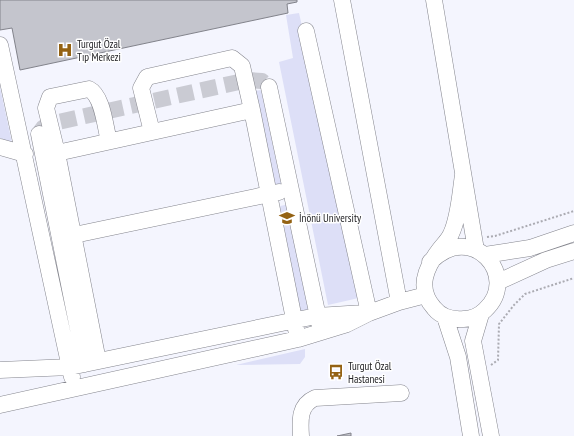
<svg xmlns="http://www.w3.org/2000/svg" width="574" height="436" font-family="'PT Sans Narrow',sans-serif">
  <rect width="100%" height="100%" fill="#f4f5fe"/>
  <path fill="#dddff7" d="M299 13 363 297 328 305 279 62 293 58 286 15Z
    M0 87 12 143 0 138Z
    M261 90 281 184 273 186 254 91Z
    M290 204 311 315 301 316 280 206Z
    M305 349V357L300 364 236 365Z"/>
  <path fill="#c4c5cd" stroke="#82838b" d="M0 0H297V2L287 4 288 13 20 70 12 28 0 30Z
    M351 433V436H337Z"/>
  <g fill="none" stroke-linecap="round" stroke-linejoin="round">
    <path stroke="#cacbd3" stroke-width="16" stroke-dasharray="16 8" stroke-linecap="butt" d="M40 132 43 128 49 124 248 80 262 81 269 87"/>
    <g stroke="#84858d" stroke-width="17">
      <path id="minor" d="M342 0 399 302
        M434 0 476 250
        M306 31 369 313
        M0 45 72 377
        M269 87 320 326
        M152 132 141 88 147 77 232 58 242 66 252 110
        M39 134 85 364
        M0 147 25 154
        M57 153 46 108 50 97 89 89C103 96 105 127 109 141
        M60 238 279 192
        M485 255 530 248 574 233
        M430 262C472 219 521 277 485 310 479 316 472 319 464 319 453 320 441 317 434 308 416 288 426 267 440 249 444 244 449 239 451 234 459 217 460 194 463 175
        M498 282 546 260 574 251
        M481 314 473 341 491 436
        M445 317 458 357 471 436
        M98 361 57 153 252 110 298 339
        M0 370 70 367 296 320 317 316 364 313
        M0 405 298 339 347 324 369 313 399 302 426 295
        M301 436C300 420 299 405 315 398L401 393"/>
    </g>
    <path stroke="#ababb2" stroke-width="2" stroke-dasharray="2 2" stroke-linecap="butt" d="M487 237 495 236 574 211
      M491 365 498 360 499 324 514 305 525 294 574 278"/>
    <use href="#minor" stroke="#fff" stroke-width="16"/>
  </g>
  <defs>
    <g id="hospital-bare" transform="scale(1.2)"><path d="M-5-5h3v3.5h4V-5h3V5h-3V1.5h-4V5h-3Z" fill="#946213" stroke="#fff" stroke-width="2.5" paint-order="stroke"/></g>
    <g id="university-bare" transform="scale(1.2)"><path d="M0-5L7-2L0 1L-7-2ZM-4 1L0 2.5L4 1V4Q0 6-4 4Z" fill="#946213" stroke="#fff" stroke-width="2.5" paint-order="stroke"/></g>
    <g id="bus-bare" transform="scale(1.2)"><path d="M-5-6H5V4H4V6H2V4H-2V6H-4V4H-5ZM-3.5-4V0h7V-4ZM-3.5 1.2v1.5H-2V1.2ZM2 1.2v1.5H3.5V1.2Z" fill="#946213" stroke="#fff" stroke-width="2.5" paint-order="stroke"/></g>
  </defs>
  <g fill-rule="evenodd">
    <use href="#hospital-bare" x="65" y="50"/>
    <use href="#university-bare" x="287" y="218"/>
    <use href="#bus-bare" x="336" y="372"/>
  </g>
  <g text-anchor="middle" dominant-baseline="central" stroke-width="3" stroke-linejoin="round" paint-order="stroke">
    <g font-size="11" fill="#232326" stroke="#fff" text-anchor="start">
      <text x="77" y="44">Turgut Özal<tspan x="77" dy="13">Tıp Merkezi</tspan></text>
      <text x="299" y="218">İnönü University</text>
      <text x="348" y="366">Turgut Özal<tspan x="348" dy="13">Hastanesi</tspan></text>
    </g>
  </g>
</svg>
